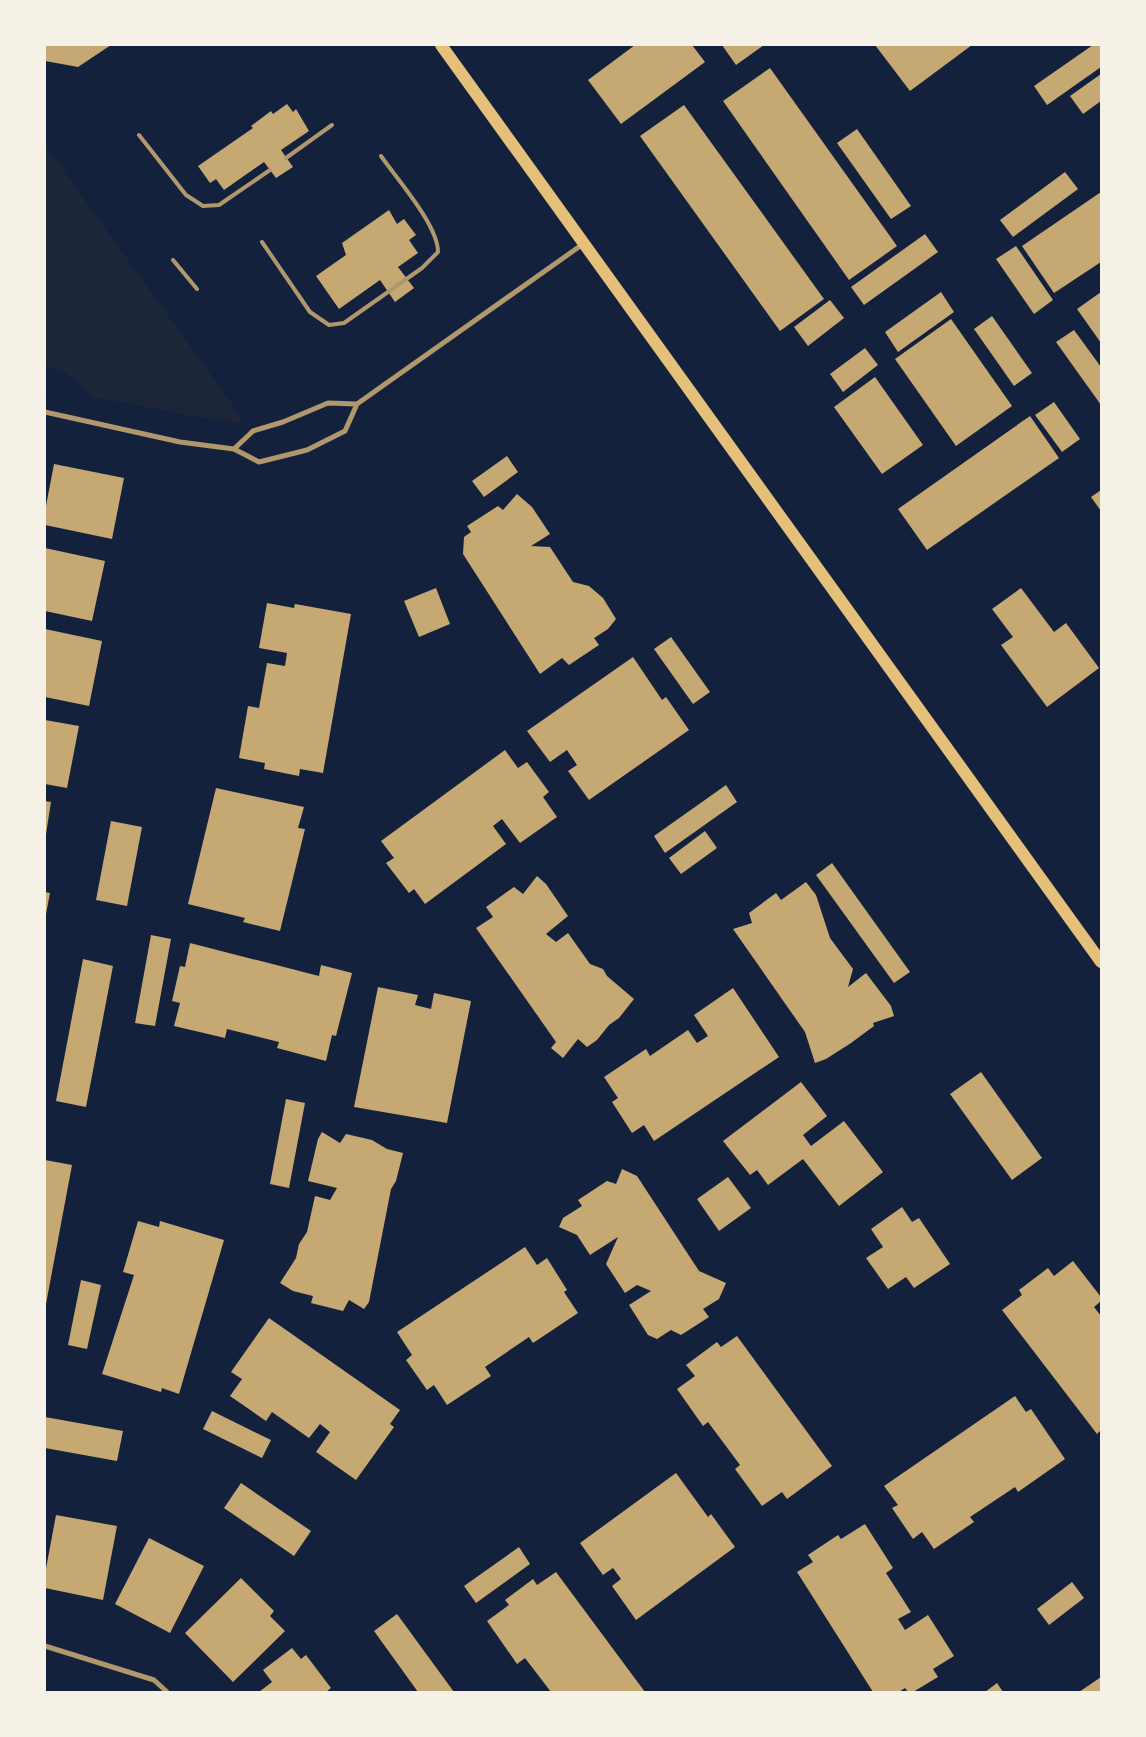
<svg xmlns="http://www.w3.org/2000/svg" width="1146" height="1737" font-family="'Asap Condensed',sans-serif">
  <rect width="100%" height="100%" fill="#14213d"/>
  <path fill="#1d2539" d="M45 145 237 411 242 423 191 416 95 397C86 393 83 386 76 380 68 373 56 368 45 366Z"/>
  <path fill="#c6a872" d="M45 45H111L78 67 45 61Z
    M635 45H692L705 62 621 124 588 80Z
    M722 45H764L736 65Z
    M875 45H972L910 91Z
    M1093 45H1101V67L1047 105 1034 86Z
    M770 68 897 246 849 280 723 101Z
    M1101 74V101L1083 114 1070 96Z
    M287 104 293 112 296 109 309 131 281 150 293 167 276 178 264 162 224 190 216 179 210 183 198 166 253 128 251 126 271 111 273 114Z
    M684 105 824 299 780 331 640 136Z
    M857 129 911 206 891 219 837 143Z
    M1065 172 1078 189 1013 237 1000 220Z
    M1101 192V262L1054 293 1022 246Z
    M389 210 397 224 404 219 416 235 409 240 418 253 398 267 414 288 395 302 380 280 339 309 316 276 346 255 342 243Z
    M925 234 938 252 864 305 851 287Z
    M1016 246 1053 300 1034 314 996 259Z
    M941 292 954 312 898 352 885 332Z
    M1101 292V343L1077 309Z
    M830 300 844 318 808 346 794 327Z
    M992 316 1032 373 1014 386 974 329Z
    M951 319 1012 406 956 446 895 359Z
    M1074 330 1101 367V405L1056 342Z
    M865 348 878 365 843 392 830 374Z
    M875 377 923 445 882 474 834 407Z
    M1054 402 1080 439 1062 452 1035 415Z
    M1030 416 1059 458 927 550 898 509Z
    M507 456 518 472 484 497 472 481Z
    M54 464 124 478 112 539 45 525V511Z
    M1101 490V511L1091 497Z
    M517 494 532 507 550 534 531 546 550 547 573 582 589 586 603 598 616 619 608 629 594 638 599 645 569 665 562 658 540 674 463 554 464 537 471 532 467 526 498 506 503 510Z
    M45 548 105 561 92 621 45 611Z
    M436 588 450 624 419 637 404 601Z
    M1021 588 1054 632 1066 623 1099 668 1047 707 1001 645 1013 637 992 609Z
    M267 603 294 608 295 604 351 614 323 773 300 769 299 776 264 769 265 763 239 758 248 706 259 708 267 663 285 666 287 653 259 648Z
    M45 629 102 641 89 706 45 697Z
    M671 637 710 692 693 704 654 649Z
    M633 657 662 700 666 697 689 730 589 800 568 771 577 765 567 750 550 762 527 731Z
    M45 720 79 726 67 788 45 784Z
    M505 750 518 768 527 762 549 792 543 797 557 817 520 843 502 819 493 826 506 844 425 904 414 889 409 893 386 863 394 858 381 841Z
    M726 785 737 802 665 853 654 836Z
    M216 788 304 807 298 828 305 829 280 931 243 922 245 918 188 904Z
    M45 801 51 802 46 834H45Z
    M111 821 142 827 127 906 96 900Z
    M705 831 717 848 681 874 669 858Z
    M832 863 910 972 894 983 816 875Z
    M537 876 546 884 568 916 546 934 556 942 568 933 590 964 603 969 607 976 634 999 619 1018 609 1025 597 1040 587 1047 578 1039 563 1058 551 1048 556 1042 476 928 493 917 486 907 514 887 523 894Z
    M806 882 816 895 830 938 853 969 848 987 866 973 891 1006 894 1016 873 1023 874 1026 851 1043 826 1059 815 1063 805 1032 733 929 752 923 749 913 776 893 781 900Z
    M45 892 50 893 46 914H45Z
    M151 935 171 939 155 1026 135 1023Z
    M190 943 319 976 321 965 352 973 336 1036 332 1035 326 1061 277 1048 279 1042 227 1029 225 1038 174 1026 180 1003 172 1001 180 966 185 967Z
    M83 959 113 966 86 1107 56 1101Z
    M378 987 418 995 415 1005 431 1009 434 993 471 1001 447 1123 354 1107Z
    M733 988 779 1057 654 1141 644 1125 632 1133 612 1102 618 1098 604 1077 646 1049 650 1056 688 1030 697 1043 708 1036 694 1015Z
    M981 1072 1042 1158 1012 1180 950 1094Z
    M801 1082 827 1116 803 1135 811 1146 844 1121 883 1172 839 1206 803 1159 768 1185 757 1170 750 1175 723 1141Z
    M286 1099 305 1103 289 1188 270 1184Z
    M322 1132 340 1143 346 1134 372 1140 387 1149 403 1153 396 1181 391 1189 369 1302 364 1309 349 1300 343 1311 311 1303 313 1296 293 1291 280 1283 296 1258 299 1244 307 1232 315 1196 330 1200 337 1188 308 1181 318 1139Z
    M45 1160 72 1165 46 1304H45Z
    M622 1169 637 1176 699 1271 726 1283 719 1299 703 1309 709 1317 681 1335 671 1330 657 1339 648 1335 629 1305 651 1291 637 1285 625 1293 606 1264 618 1237 590 1255 577 1235 559 1227 563 1218 582 1206 578 1200 607 1181 616 1184Z
    M728 1177 751 1208 719 1231 697 1199Z
    M902 1207 912 1222 919 1218 950 1264 914 1288 906 1277 888 1289 866 1258 883 1247 871 1229Z
    M138 1221 159 1227 160 1221 224 1240 179 1394 162 1388 161 1392 102 1374 134 1275 123 1272Z
    M525 1247 537 1265 547 1258 567 1290 564 1292 578 1313 533 1343 529 1337 485 1367 491 1376 447 1405 434 1385 427 1390 406 1360 412 1355 397 1332Z
    M1073 1261 1101 1297V1301L1094 1307 1101 1316V1430L1097 1434 1002 1310 1022 1295 1019 1290 1048 1268 1054 1276Z
    M81 1280 101 1285 87 1349 68 1345Z
    M269 1318 400 1410 390 1424 394 1427 356 1480 316 1452 330 1432 320 1424 309 1438 272 1412 266 1421 230 1396 242 1379 231 1372Z
    M737 1336 832 1466 787 1499 782 1492 762 1506 735 1469 740 1465 708 1422 703 1426 677 1389 695 1376 686 1365 717 1342 721 1347Z
    M1015 1396 1026 1412 1031 1409 1065 1459 1018 1492 1015 1487 970 1517 974 1522 934 1549 922 1532 913 1539 892 1508 898 1505 884 1486Z
    M212 1411 271 1440 262 1458 203 1429Z
    M45 1417 123 1431 117 1461 45 1448Z
    M676 1473 708 1517 711 1514 735 1547 636 1620 612 1586 621 1579 613 1568 603 1575 580 1543Z
    M241 1483 311 1531 294 1556 224 1508Z
    M56 1515 117 1526 103 1600 45 1588V1574Z
    M865 1524 893 1568 886 1573 911 1612 898 1619 905 1630 928 1615 954 1656 933 1669 938 1677 913 1692H908L905 1688 899 1692H873L797 1572 813 1562 808 1555 838 1535 841 1539Z
    M149 1538 204 1566 170 1633 115 1604Z
    M519 1547 530 1564 476 1603 464 1586Z
    M556 1572 645 1692H551L525 1658 517 1664 487 1621 509 1605 505 1600 533 1579 537 1585Z
    M241 1578 274 1611 270 1616 285 1631 233 1682 185 1633Z
    M1072 1582 1084 1598 1049 1625 1037 1609Z
    M397 1614 454 1692H418L374 1631Z
    M292 1648 301 1659 306 1655 331 1688 326 1692H259L272 1682 263 1670Z
    M1101 1677V1692H1079Z
    M997 1683 1003 1692H985Z"/>
  <g fill="none" stroke-linecap="round" stroke-linejoin="round">
    <path stroke="#b1986c" stroke-width="4" d="M139 135 186 195 203 206 219 205 270 170
      M286 158 332 125
      M262 242 310 312 329 325 344 323 422 268 438 252C438 225 397 179 381 156
      M173 260 197 289"/>
    <path stroke="#b1986c" stroke-width="5" d="M45 412 180 442 234 449 259 462 307 450 345 431 357 404 583 244
      M234 449 253 431 283 422 328 403 357 404
      M45 1646 154 1680 167 1692"/>
    <path stroke="#e5c07b" stroke-width="12" d="M441 45 1101 962"/>
  </g>
  <rect width="1146" height="1737" fill="none" stroke="#f6f1e7" stroke-width="92"/>
</svg>
